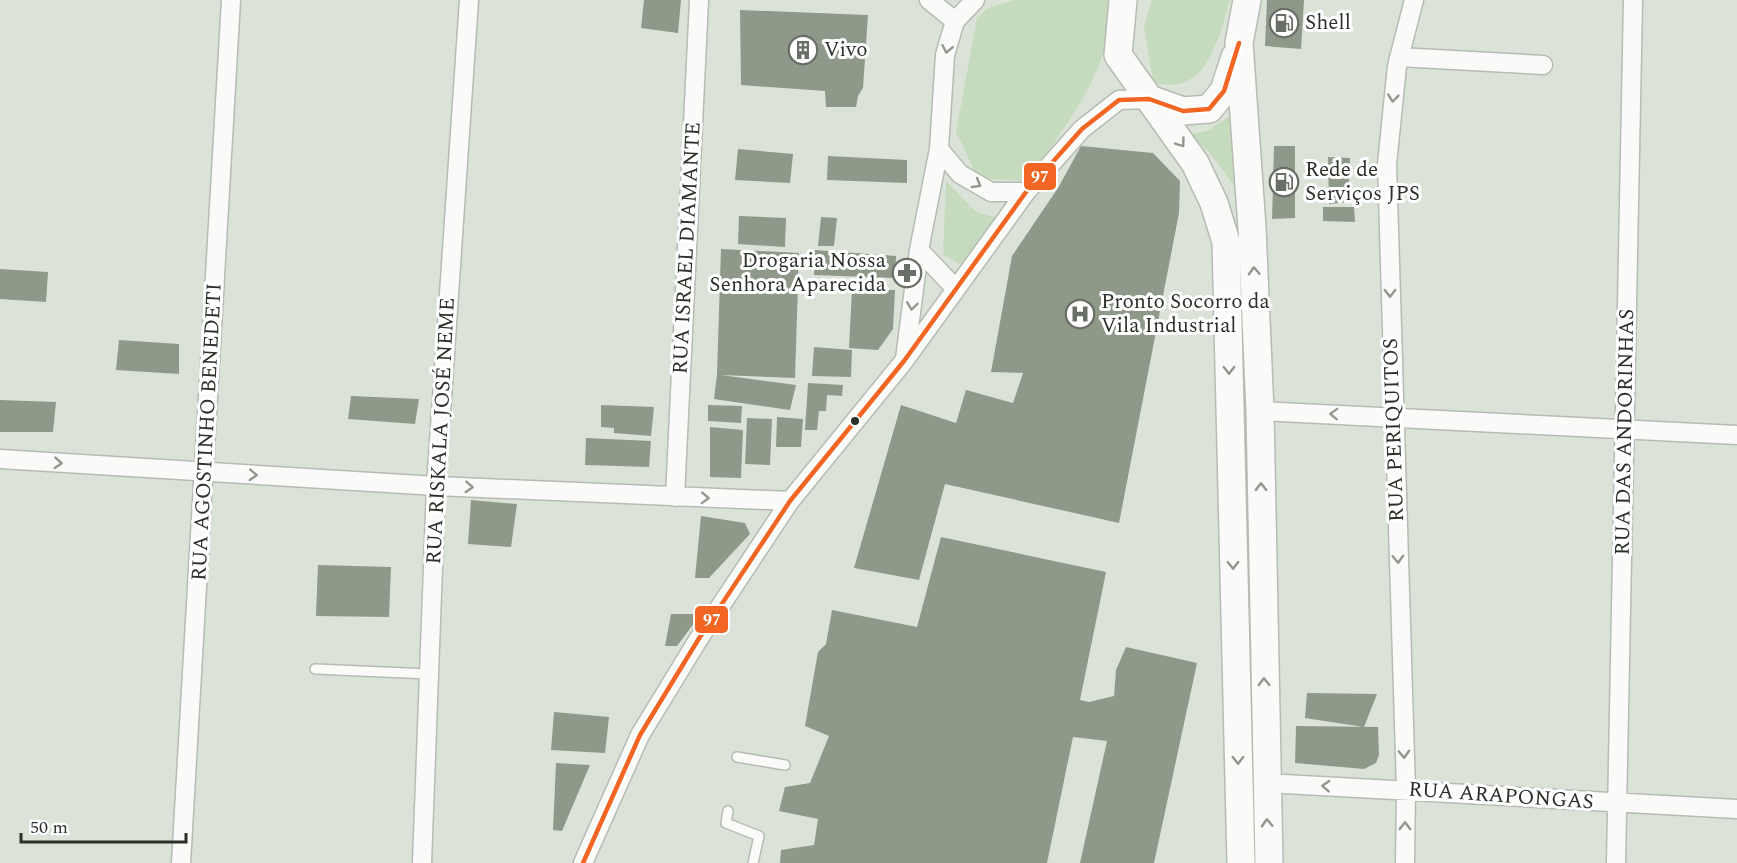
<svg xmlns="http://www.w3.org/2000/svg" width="1737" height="863" font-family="Spectral,serif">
  <rect width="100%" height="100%" fill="#dbe3d8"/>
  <path fill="#c6dbbe" d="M1015 0H1109C1109 9 1111 19 1109 28 1101 84 1058 136 1027 181L978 178 956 132 977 18 988 8Z
    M1152 0H1230C1219 38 1206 99 1153 82L1144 26Z
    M1234 113 1240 194 1210 153 1189 134 1207 131Z
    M946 181 976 212 1003 219 967 269 943 254Z"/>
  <path fill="#8e998a" d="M644 0H681L678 33 641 28Z
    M1267 0H1304L1301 49 1265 46Z
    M740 10 868 15 863 88 858 96 856 107H826L825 91 741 85Z
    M1081 146 1153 153 1180 181 1179 213 1119 523 945 484 919 580 854 568 901 405 956 423 966 390 1013 403 1023 373 991 372 1012 256 1058 188Z
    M1274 146H1295V218L1272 219Z
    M738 149 793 154 790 183 735 180Z
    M828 156 907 160V183L827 180Z
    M1328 157 1350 158 1348 202 1329 204Z
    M1323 207H1354L1355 222 1323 221Z
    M739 216 786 218 785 247 738 244Z
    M821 217 837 218 834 246H818Z
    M721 249 799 253 795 378 721 375 796 385 790 410 714 399 717 374Z
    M815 250 896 256 895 278 814 275Z
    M0 269 48 272 46 302 0 299Z
    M852 289 895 290 893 329 878 350 849 348Z
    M119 340 179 344V374L116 370Z
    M814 347 852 350 851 377 812 376Z
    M808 383 843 385 842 396 827 395 826 411H819L817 430H805Z
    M351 396 419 399 415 424 348 419Z
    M0 400 56 402 53 432H0Z
    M601 405 654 407 651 436 614 433V428L601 427Z
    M708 405 742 406 741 423 708 421Z
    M777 417 803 419 801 447H776Z
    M747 418 772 419 770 465 745 464Z
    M710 427 743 430 741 478 710 477Z
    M586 438 651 441 649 467 585 465Z
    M471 500 517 504 511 547 468 544Z
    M701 516 745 523 750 534 709 578H695Z
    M941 537 1106 572 1080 700 1089 702 1114 696 1116 670 1126 647 1197 663 1154 863H1080L1107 741 1073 737 1047 863H780L781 850 814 845 818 819 779 811 785 787 810 783 829 736 805 726 818 652 826 644 832 610 917 627Z
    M318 565 391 567 389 617 316 616Z
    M671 614H701L677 646H665Z
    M1307 693 1377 694 1364 727 1305 718Z
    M554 712 609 717 605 753 551 750Z
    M1296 726 1378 727 1379 755 1376 763 1364 769 1295 763Z
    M556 763 590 765 562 831 553 830Z"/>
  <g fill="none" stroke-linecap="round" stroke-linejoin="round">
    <g stroke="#b6bbb4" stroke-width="12">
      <path id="lane" d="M315 669 429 674
        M737 757 785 765
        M728 811 726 823 759 836 753 863"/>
    </g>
    <g stroke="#b6bbb4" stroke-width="21">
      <path id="street" d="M929 0 955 21
        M1399 57 1543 65
        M939 149 960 174 991 192H1026
        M919 250 956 289
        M905 359 919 250 939 149 945 55 955 21 975 0
        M1260 411 1737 435
        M0 459 436 486 790 501
        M675 497 699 0
        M1266 783 1737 809
        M181 863 231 0
        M422 863 436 486 469 0
        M583 863 640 735 698 640 790 501 904 361 1026 192 1082 129 1119 100 1149 99
        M1405 863 1406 790 1387 164 1397 66 1414 0
        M1616 863 1633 0"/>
    </g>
    <g stroke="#b6bbb4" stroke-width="30">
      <path id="primary" d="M1123 0 1118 55 1195 163 1214 203 1226 242 1241 863
        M1247 0 1239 43 1252 228 1260 411 1269 863
        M1149 99 1183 111 1209 109 1224 91 1235 57"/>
    </g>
    <use href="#lane" stroke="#fafbf9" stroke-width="9"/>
    <use href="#street" stroke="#fafbf9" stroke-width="18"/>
    <use href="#primary" stroke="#fafbf9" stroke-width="27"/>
    <g stroke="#fff" stroke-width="9">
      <path id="bus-1" d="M583 863 640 735 698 640 790 501 904 361 1026 192 1082 129 1119 100 1149 99 1183 111 1209 109 1224 91 1239 43"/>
    </g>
    <use href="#bus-1" stroke="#f26522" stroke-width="4.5"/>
  </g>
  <defs><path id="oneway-chevron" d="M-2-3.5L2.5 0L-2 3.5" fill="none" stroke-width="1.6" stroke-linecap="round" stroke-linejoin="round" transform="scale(1.5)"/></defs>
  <g stroke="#929691">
    <use href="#oneway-chevron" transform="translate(947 49) rotate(101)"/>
    <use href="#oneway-chevron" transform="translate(1393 98) rotate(96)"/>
    <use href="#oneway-chevron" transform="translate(1181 143) rotate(54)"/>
    <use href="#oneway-chevron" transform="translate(977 184) rotate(30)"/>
    <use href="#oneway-chevron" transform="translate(1254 271) rotate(-93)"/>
    <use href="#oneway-chevron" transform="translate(1390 293) rotate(89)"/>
    <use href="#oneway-chevron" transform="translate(912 306) rotate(98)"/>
    <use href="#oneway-chevron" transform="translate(1229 370) rotate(89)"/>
    <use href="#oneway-chevron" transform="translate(1334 414) rotate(-178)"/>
    <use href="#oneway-chevron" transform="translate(58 463) rotate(4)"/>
    <use href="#oneway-chevron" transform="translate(253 475) rotate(3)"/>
    <use href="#oneway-chevron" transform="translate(469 487) rotate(3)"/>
    <use href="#oneway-chevron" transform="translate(1261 487) rotate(-91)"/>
    <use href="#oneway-chevron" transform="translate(705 498) rotate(2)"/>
    <use href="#oneway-chevron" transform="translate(1398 559) rotate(88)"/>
    <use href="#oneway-chevron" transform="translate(1233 565) rotate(89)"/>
    <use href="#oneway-chevron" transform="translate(1264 682) rotate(-91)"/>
    <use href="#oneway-chevron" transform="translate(1404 754) rotate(88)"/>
    <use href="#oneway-chevron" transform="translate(1238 760) rotate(89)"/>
    <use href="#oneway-chevron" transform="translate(1326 786) rotate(-177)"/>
    <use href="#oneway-chevron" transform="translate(1267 823) rotate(-92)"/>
    <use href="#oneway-chevron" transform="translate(1405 826) rotate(-89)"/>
  </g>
  <defs>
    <g id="fuel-ring" transform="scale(1.5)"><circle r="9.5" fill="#fff" stroke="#696f66" stroke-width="1.5"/><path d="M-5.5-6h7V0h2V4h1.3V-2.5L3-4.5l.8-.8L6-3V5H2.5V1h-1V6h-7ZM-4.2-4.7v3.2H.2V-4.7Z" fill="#696f66"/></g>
    <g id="building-ring" transform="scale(1.5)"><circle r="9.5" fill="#fff" stroke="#696f66" stroke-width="1.5"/><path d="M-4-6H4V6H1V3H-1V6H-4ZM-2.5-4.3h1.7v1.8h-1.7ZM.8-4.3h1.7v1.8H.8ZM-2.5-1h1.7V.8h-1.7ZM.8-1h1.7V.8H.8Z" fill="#696f66"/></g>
    <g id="pharmacy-ring" transform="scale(1.5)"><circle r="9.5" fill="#fff" stroke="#696f66" stroke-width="1.5"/><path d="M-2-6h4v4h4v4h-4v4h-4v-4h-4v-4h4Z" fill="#696f66"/></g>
    <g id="hospital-ring" transform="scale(1.5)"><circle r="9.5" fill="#fff" stroke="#696f66" stroke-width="1.5"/><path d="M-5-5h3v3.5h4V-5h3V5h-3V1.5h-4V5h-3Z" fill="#696f66"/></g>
  </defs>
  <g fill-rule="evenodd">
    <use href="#fuel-ring" x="1284" y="23"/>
    <use href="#building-ring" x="803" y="50"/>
    <use href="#fuel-ring" x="1284" y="182"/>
    <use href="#pharmacy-ring" x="907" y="273"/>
    <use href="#hospital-ring" x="1080" y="314"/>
  </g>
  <circle fill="#2b3129" stroke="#fff" stroke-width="2" cx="855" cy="421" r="5"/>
  <g text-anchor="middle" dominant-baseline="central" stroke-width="6" stroke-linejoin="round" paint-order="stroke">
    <g font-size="21" fill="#2b3129" stroke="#fff" text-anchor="start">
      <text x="1305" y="23">Shell</text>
      <text x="824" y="50">Vivo</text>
      <text x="1305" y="170">Rede de<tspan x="1305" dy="24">Serviços JPS</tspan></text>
      <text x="886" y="261" text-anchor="end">Drogaria Nossa<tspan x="886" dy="24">Senhora Aparecida</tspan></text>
      <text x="1101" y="302">Pronto Socorro da<tspan x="1101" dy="24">Vila Industrial</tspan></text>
    </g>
    <g font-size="21" fill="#2b3129" stroke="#fff">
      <text transform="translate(687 248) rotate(-87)">RUA ISRAEL DIAMANTE</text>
      <text transform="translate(1394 430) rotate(-92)">RUA PERIQUITOS</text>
      <text transform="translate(441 431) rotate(-87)">RUA RISKALA JOSÉ NEME</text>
      <text transform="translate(207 432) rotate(-87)">RUA AGOSTINHO BENEDETI</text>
      <text transform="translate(1625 432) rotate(-89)">RUA DAS ANDORINHAS</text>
      <text transform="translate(1501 796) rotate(4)">RUA ARAPONGAS</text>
    </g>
  </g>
  <g stroke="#fff" stroke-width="2">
    <rect x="1023" y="162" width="34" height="29" rx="6" fill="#f26522"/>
    <rect x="694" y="605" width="35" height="29" rx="6" fill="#f26522"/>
  </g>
  <g font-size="16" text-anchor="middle" font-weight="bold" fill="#fff">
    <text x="1040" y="182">97</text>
    <text x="712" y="625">97</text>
  </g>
  <path d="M21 833v9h165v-9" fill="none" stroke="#2b3129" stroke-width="3"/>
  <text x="30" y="833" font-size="18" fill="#2b3129" stroke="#ffffff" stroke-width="4.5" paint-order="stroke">50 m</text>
</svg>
